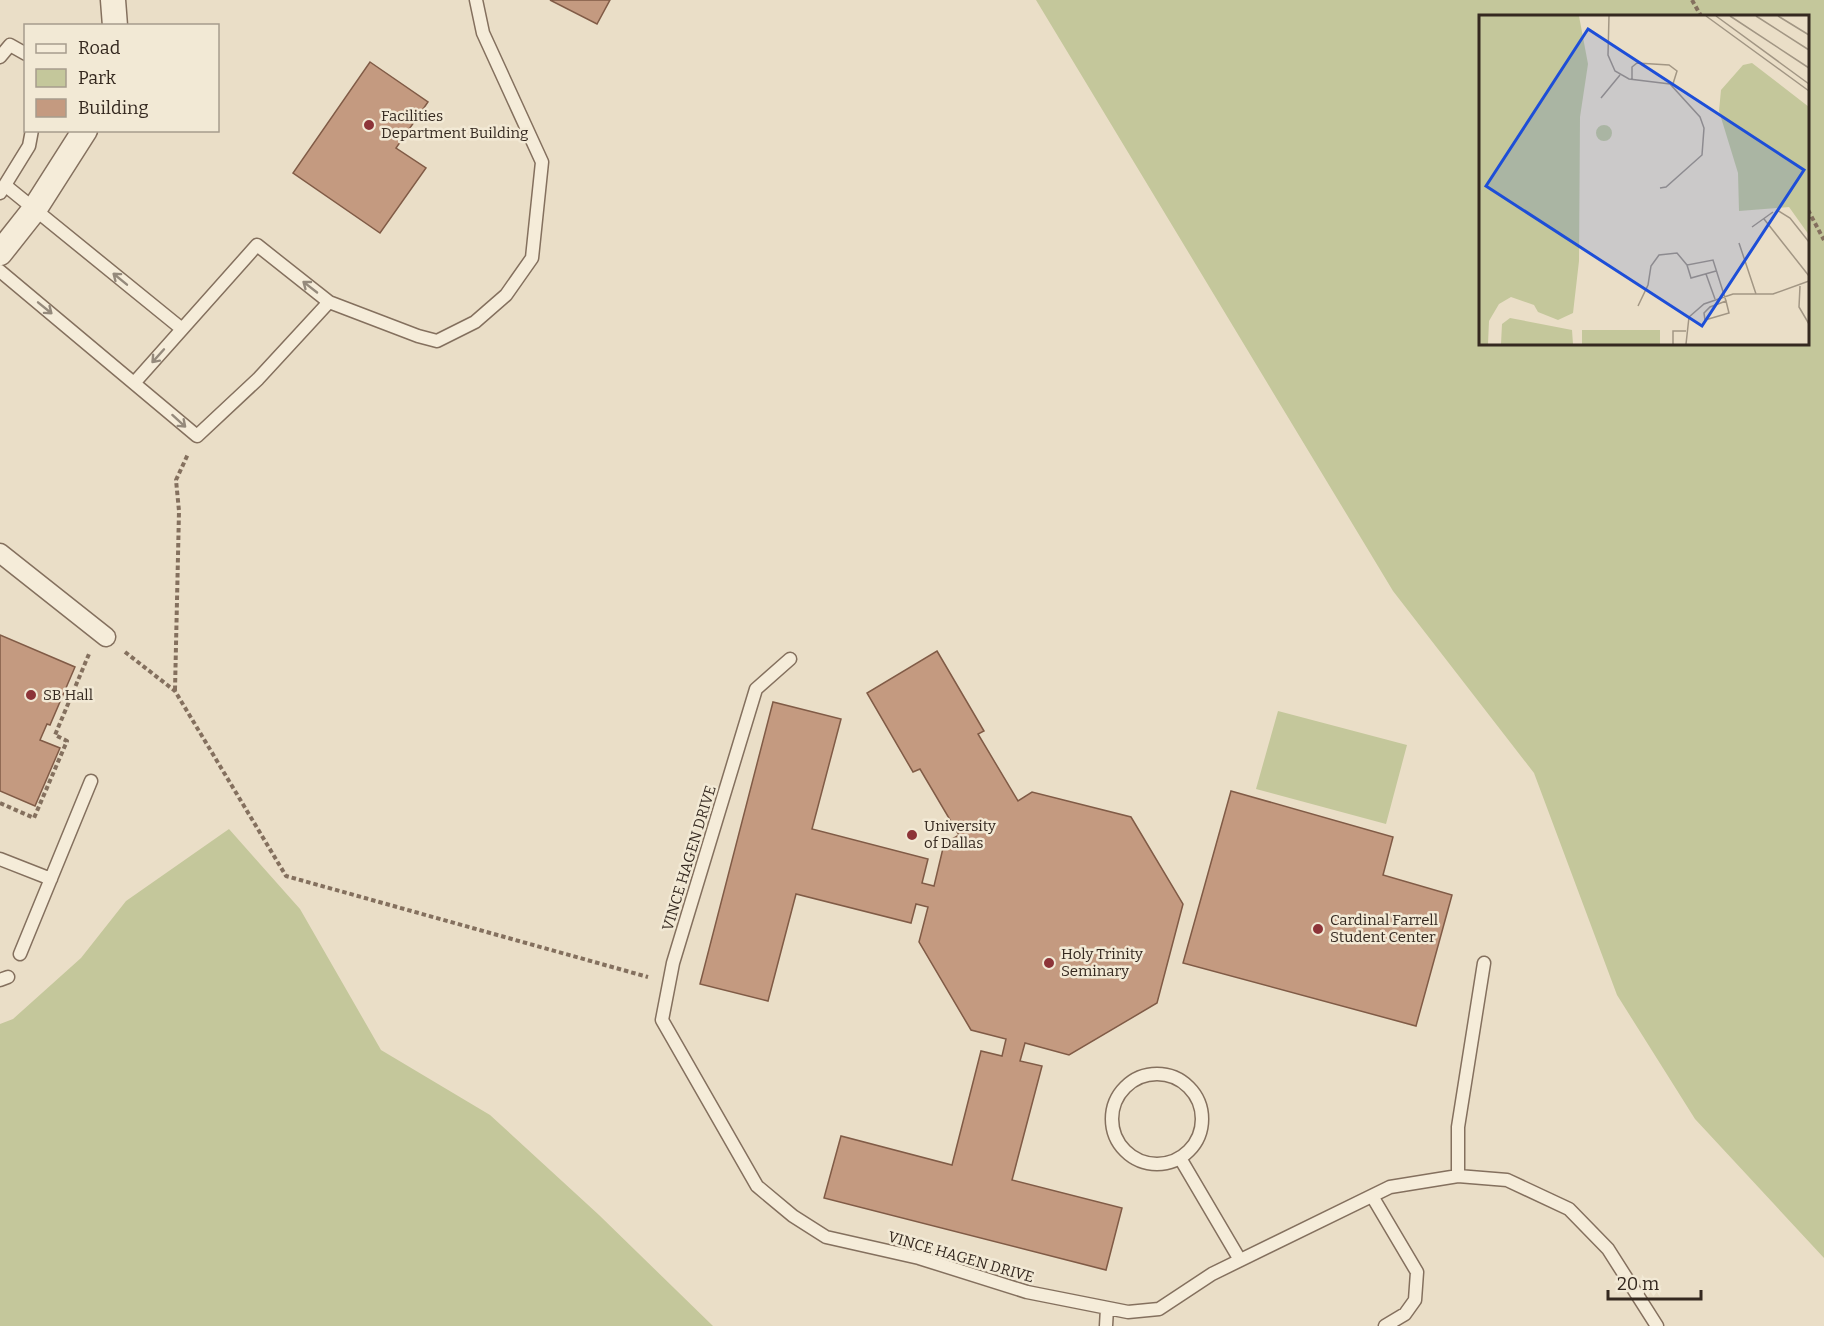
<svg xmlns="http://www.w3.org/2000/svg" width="1824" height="1326" font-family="Bitter,serif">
  <rect width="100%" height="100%" fill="#eadec7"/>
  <path fill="#c4c79b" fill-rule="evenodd" d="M1036 0H1824V1258L1695 1119 1617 995 1534 773 1393 591ZM1480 16H1808V344H1480Z
    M1278 711 1407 745 1386 824 1256 789Z
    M229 829 300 909 381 1050 490 1115 599 1215 713 1326H0V1024L13 1019 81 958 126 901Z"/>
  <path fill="#c49a80" stroke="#805b46" stroke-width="1.5" d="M550 0H610L597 24Z
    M370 62 428 102 396 148 426 168 380 233 293 173Z
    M0 635 75 667 50 725 47 724 40 740 60 748 35 806 0 791Z
    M937 651 984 731 978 734 1018 801 1032 792 1131 817 1183 904 1157 1003 1069 1055 1025 1043 1020 1061 1042 1066 1012 1180 1122 1208 1106 1270 824 1198 841 1136 952 1165 981 1051 1002 1056 1006 1039 971 1030 919 942 928 907 916 904 911 923 796 894 768 1001 700 984 773 702 841 719 812 829 928 859 922 883 934 886 944 844 959 835 920 769 913 772 867 693Z
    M1231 791 1393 837 1383 875 1452 895 1416 1026 1183 963Z"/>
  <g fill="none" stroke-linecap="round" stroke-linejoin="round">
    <g stroke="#84705e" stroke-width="15">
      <path id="service" d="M0 57 10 45 26 54
        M6 186 182 329
        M0 193 29 146 32 130
        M0 271 197 436 258 379 329 302 257 245 135 382
        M329 302 418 336 437 341 475 322 506 295 532 258 542 162 483 33 476 0
        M790 659 756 689 673 963 662 1020 757 1186 793 1216 826 1237 919 1258 1027 1292 1128 1312 1159 1309 1212 1274 1390 1187 1458 1176 1507 1180 1569 1209 1608 1249 1657 1326
        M0 859 51 879
        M20 954 91 781
        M0 980 8 977
        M1112 1119a45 45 0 1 1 90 0a45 45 0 1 1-90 0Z
        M1180 1158 1240 1260
        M1458 1176V1127L1484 963
        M1372 1196 1417 1272 1415 1300 1405 1314 1385 1326
        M1106 1326 1107 1308"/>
    </g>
    <g stroke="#84705e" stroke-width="21">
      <path id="pedestrian" d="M0 553 106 637"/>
    </g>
    <g stroke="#84705e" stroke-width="27">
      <path id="minor" d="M113 0 115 26
        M0 253 34 210 85 130"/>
    </g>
    <path stroke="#84705e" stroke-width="4" stroke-dasharray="4.5 3" stroke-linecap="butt" d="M1692 0 1701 16
      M1808 210 1824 240
      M125 652 175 691 286 876 648 977
      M175 690 179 511 176 480 188 454
      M0 803 34 818 67 741 55 735 89 654"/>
    <use href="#service" stroke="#f5ecd9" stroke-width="12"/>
    <use href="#pedestrian" stroke="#f5ecd9" stroke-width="18"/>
    <use href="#minor" stroke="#f5ecd9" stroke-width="24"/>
  </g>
  <defs><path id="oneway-shaft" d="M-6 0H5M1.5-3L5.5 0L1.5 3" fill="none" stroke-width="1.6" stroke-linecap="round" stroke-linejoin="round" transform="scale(1.5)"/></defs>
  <g stroke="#958a7c">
    <use href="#oneway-shaft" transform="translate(120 279) rotate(-141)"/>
    <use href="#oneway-shaft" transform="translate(310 287) rotate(-142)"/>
    <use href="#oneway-shaft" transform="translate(45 308) rotate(39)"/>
    <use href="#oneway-shaft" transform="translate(158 356) rotate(132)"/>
    <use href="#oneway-shaft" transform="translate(179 421) rotate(42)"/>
  </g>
  <g fill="#8d3438" stroke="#f2e9d5" stroke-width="2">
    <circle cx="369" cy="125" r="6"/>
    <circle cx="31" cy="695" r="6"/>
    <circle cx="912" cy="835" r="6"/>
    <circle cx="1318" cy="929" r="6"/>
    <circle cx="1049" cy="963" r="6"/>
  </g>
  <g text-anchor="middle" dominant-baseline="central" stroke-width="5" stroke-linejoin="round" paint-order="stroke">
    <g font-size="15" fill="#352920" stroke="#f2e9d5" text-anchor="start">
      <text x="381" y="116">Facilities<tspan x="381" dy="17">Department Building</tspan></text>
      <text x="43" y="695">SB Hall</text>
      <text x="924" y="826">University<tspan x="924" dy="17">of Dallas</tspan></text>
      <text x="1330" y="920">Cardinal Farrell<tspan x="1330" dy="17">Student Center</tspan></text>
      <text x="1061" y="954">Holy Trinity<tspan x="1061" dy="17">Seminary</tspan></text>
    </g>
    <g font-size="15" fill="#352920" stroke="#f2e9d5">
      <text transform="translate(689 858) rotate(-73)">VINCE HAGEN DRIVE</text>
      <text transform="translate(961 1257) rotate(16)">VINCE HAGEN DRIVE</text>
    </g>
  </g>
  <g transform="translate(1479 15)">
    <rect width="330" height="330" fill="#eadec7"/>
    <path d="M0 1H100L109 49 101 102 100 246 94 298 79 305 59 297 55 290 32 282 20 289 10 306 9 329H0ZM273 48 330 92V220L310 192 260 196 259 158 240 96 242 75 264 50ZM117 118a8 8 0 1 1 16 0a8 8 0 1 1-16 0ZM31 303 93 315 94 329H22L23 309ZM103 315H181V329H103Z" fill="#c4c79b"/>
    <path fill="none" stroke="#a29684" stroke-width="1.5" d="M130 1 129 40 136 56 150 64 191 69 221 102 225 113 223 140 187 172 181 173M227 1 330 76M237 1 330 69M251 1 330 53M277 1 330 35M299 1 330 20M153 64V52L158 48 190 50 198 56 193 72M122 83 141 60M298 195 311 203 330 227M285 204 330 261M273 212 294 197M260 228 277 279M237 256 212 263 208 250 234 245 247 286M227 259 236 284M321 271 320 292 330 309M247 286 250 298 226 305 225 298 231 292ZM159 291 169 270 172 251 180 240 198 238 208 250M194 329V316H207M207 329 210 302 225 289 254 279H294L330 266"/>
    <path fill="#1d4ed8" fill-opacity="0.15" stroke="#1d4ed8" stroke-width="3" d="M109 14 325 155 223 311 7 171Z"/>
    <rect width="330" height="330" fill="none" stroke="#352920" stroke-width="3"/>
  </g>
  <rect x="24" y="24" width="195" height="108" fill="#f2e9d5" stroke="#a69c8d" stroke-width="1.5"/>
  <rect x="36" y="44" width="30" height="9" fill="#f5ecd9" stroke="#a69c8d" stroke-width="1.5"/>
  <text x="78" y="54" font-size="18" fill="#352920">Road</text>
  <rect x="36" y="69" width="30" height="18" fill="#c4c79b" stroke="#a69c8d" stroke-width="1.5"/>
  <text x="78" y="84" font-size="18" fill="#352920">Park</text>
  <rect x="36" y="99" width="30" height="18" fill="#c49a80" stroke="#a69c8d" stroke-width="1.5"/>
  <text x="78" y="114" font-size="18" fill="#352920">Building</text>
  <path d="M1608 1290v9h93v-9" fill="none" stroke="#352920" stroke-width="3"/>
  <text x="1617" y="1290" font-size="18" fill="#352920" stroke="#f2e9d5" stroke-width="4.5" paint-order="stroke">20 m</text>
</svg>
